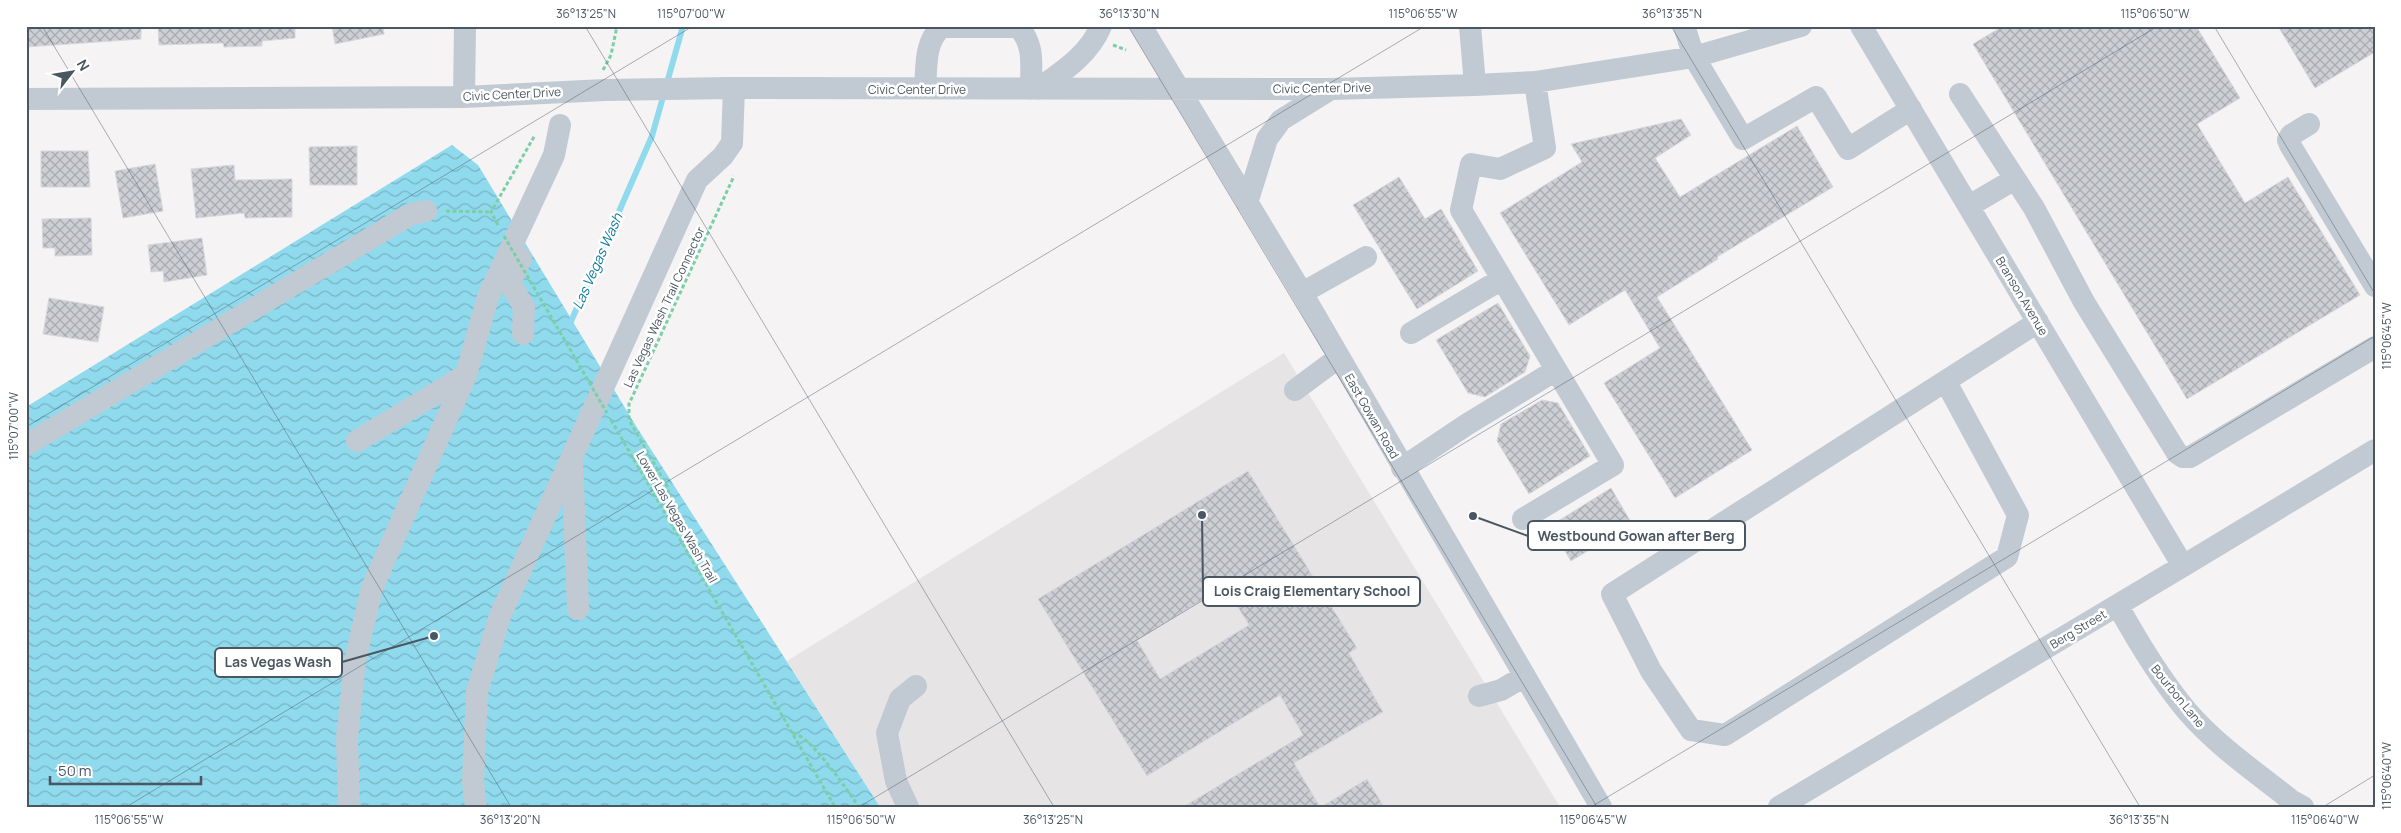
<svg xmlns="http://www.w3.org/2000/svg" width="2401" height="833" font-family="Manrope,sans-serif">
  <defs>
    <pattern id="water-waves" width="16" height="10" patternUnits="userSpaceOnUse" patternTransform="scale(1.25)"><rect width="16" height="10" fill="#90daee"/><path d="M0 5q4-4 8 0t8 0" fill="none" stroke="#78b4c4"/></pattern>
    <pattern id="building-cross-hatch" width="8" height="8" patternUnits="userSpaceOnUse" patternTransform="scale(1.25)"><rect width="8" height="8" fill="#cdcfd5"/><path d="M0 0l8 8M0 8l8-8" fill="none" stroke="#a8abb0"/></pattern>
  </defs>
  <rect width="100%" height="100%" fill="#f5f3f3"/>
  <path fill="#e6e4e5" d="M1284 353 1560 807H880L787 661Z"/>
  <path fill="url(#water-waves)" d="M452 145 478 165 636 426 880 807H26V407Z"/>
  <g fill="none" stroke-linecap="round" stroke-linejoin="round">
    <path stroke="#90daee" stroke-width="6" d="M569 326 652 136 683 26"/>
  </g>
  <path fill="url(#building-cross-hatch)" stroke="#d7d9de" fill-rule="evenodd" d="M26 26H141V39L26 47Z
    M158 26H295V38L262 41V46L224 47 223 43 159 45Z
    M332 26H383L384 34 335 44Z
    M2003 26H2196L2240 98 2197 124 2245 203 2288 177 2360 295 2187 399 1973 44Z
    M2278 26H2375V52L2315 88Z
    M1681 119 1691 135 1655 158 1680 197 1797 126 1833 187 1717 257 1718 259 1657 297 1752 450 1675 498 1604 383 1660 348 1625 290 1569 325 1500 213 1582 162 1571 144Z
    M357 146V185H310L309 147Z
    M41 151H88L90 187H41Z
    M155 164 163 211 123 218 115 171Z
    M234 165 235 180 292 179V217L245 218 244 213 196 218 191 169Z
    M1399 177 1425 219 1441 209 1478 271 1417 309 1353 205Z
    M91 218 92 255 55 256V248H43L42 219Z
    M202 238 207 275 164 282 163 271 151 272 148 245Z
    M49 298 104 307 98 342 43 334Z
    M1498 303 1530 356 1525 372 1485 397 1468 393 1436 340Z
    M1542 400 1558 403 1590 456 1529 494 1497 441 1501 424Z
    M1248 471 1357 648 1349 653 1383 712 1294 763 1320 807H1183L1303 735 1280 695 1147 776 1038 599ZM1225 586 1249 625 1160 679 1137 640Z
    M1611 488 1632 524 1571 561 1550 526Z
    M1367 779 1384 807H1321Z"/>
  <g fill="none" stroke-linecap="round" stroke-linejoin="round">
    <path stroke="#7ad0a6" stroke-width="3" stroke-dasharray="4 2.5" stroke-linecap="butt" d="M1113 45 1126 50
      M603 70 611 55 617 26
      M446 211 491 212
      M498 225 491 212 535 135
      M611 420 835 807
      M672 526 670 498 667 486 629 420V404L734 176
      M793 733C811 736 847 790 859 807"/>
    <path stroke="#c1cad2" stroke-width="22" d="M1141 26 1302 293 1601 807
      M1470 26 1475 85
      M1684 26 1694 57 1743 139 1816 97 1848 149 1911 109
      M1861 26 2183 566
      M925 88C927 65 924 44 941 27H1018C1035 44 1031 65 1031 89
      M1038 89C1062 72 1089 55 1101 26
      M1960 94 2034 208 2084 302 2177 453 2183 457H2190L2375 347
      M464 97 465 26
      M26 99 464 97 605 90 730 88 1331 89 1475 85 1535 82 1694 57 1801 26
      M2309 124 2291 135 2288 140 2290 145 2375 286
      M1247 203 1267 139 1281 120 1331 89
      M1969 206 2015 179
      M521 258 510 283 524 307 523 334
      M1302 293 1366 257
      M1411 333 1502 279
      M1946 382 2018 515 2007 557 1725 735 1691 730 1651 671 1612 594 2038 322
      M1295 390 1338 358
      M357 441 466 375
      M26 445 411 214 426 211
      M572 460 578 609
      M1402 468 1466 425 1556 370
      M1523 519 1613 465 1461 210 1471 164 1500 169 1545 148 1535 82
      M2118 606C2138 642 2160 679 2187 711 2217 746 2257 773 2292 801L2303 807
      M1479 696 1501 690 1525 676
      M349 807 347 738 355 661 372 588 466 375 488 297 554 155 560 125
      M476 807 473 781 477 692 500 616 697 180 723 156 732 143 734 88
      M908 807 896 781 887 733 900 699 916 686
      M1779 807 2183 566 2375 450"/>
    <path stroke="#7ad0a6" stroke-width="3" stroke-dasharray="4 2.5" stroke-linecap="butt" d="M504 236 607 413"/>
  </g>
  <path fill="none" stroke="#4a5661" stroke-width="1" stroke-opacity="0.45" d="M42 26 511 807M585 26 1054 807M1128 26 1597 807M1671 26 2140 807M2214 26 2375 294M26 427 693 26M126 807 1425 26M859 807 2158 26M1591 807 2375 336M2323 807 2375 775"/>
  <g text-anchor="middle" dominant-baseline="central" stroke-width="5" stroke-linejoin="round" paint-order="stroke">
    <g font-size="12" fill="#4a5661" stroke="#fff">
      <text transform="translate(1322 88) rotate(-1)">Civic Center Drive</text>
      <text x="917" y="89">Civic Center Drive</text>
      <text transform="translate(512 94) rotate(-3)">Civic Center Drive</text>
      <text transform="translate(2022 296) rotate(59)">Branson Avenue</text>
      <text transform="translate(664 307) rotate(-65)">Las Vegas Wash Trail Connector</text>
      <text transform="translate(1372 416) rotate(60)">East Gowan Road</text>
      <text transform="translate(677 517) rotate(60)">Lower Las Vegas Wash Trail</text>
      <text transform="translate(2078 629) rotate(-31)">Berg Street</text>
      <text transform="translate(2178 696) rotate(51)">Bourbon Lane</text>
    </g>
    <g font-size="14" font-style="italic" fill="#0c7c9b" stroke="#fff">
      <text transform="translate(597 261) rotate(-66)">Las Vegas Wash</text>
    </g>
  </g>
  <path fill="none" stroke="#4a5661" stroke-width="2" d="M1473 516L1528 536M1202 515L1203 591M434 636L342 662"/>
  <g fill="#4a5661" stroke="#fff" stroke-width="2">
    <circle cx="1473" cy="516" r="5"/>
    <circle cx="1202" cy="515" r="5"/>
    <circle cx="434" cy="636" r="5"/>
  </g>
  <g fill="#fff" stroke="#4a5661" stroke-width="2">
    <rect x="1528" y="521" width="217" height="29" rx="5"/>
    <rect x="1203" y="577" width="217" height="29" rx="5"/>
    <rect x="215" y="648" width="127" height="29" rx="5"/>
  </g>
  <g font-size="14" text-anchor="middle" font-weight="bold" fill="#4a5661">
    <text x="1636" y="541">Westbound Gowan after Berg</text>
    <text x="1312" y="596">Lois Craig Elementary School</text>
    <text x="278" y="667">Las Vegas Wash</text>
  </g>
  <rect width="2401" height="833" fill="none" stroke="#ffffff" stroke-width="55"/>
  <g transform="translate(72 72) rotate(59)" stroke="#ffffff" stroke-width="4" paint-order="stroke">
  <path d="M0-4L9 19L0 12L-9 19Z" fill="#4a5661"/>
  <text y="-8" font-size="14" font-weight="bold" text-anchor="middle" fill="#4a5661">N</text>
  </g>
  <path d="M50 776v8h151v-8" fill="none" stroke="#4a5661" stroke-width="2.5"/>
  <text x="58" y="776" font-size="15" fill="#4a5661" stroke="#ffffff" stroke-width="4" paint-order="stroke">50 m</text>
  <rect x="28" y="28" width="2346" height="778" fill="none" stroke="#4a5661" stroke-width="2"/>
  <g font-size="12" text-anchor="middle" fill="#4a5661">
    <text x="586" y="18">36°13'25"N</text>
    <text x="691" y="18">115°07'00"W</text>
    <text x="1129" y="18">36°13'30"N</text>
    <text x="1423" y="18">115°06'55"W</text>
    <text x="1672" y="18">36°13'35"N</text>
    <text x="2155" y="18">115°06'50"W</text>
    <text transform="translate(2387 336) rotate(-90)" y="4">115°06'45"W</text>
    <text transform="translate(14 426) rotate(-90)" y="4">115°07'00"W</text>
    <text transform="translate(2387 776) rotate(-90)" y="4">115°06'40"W</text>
    <text x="129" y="824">115°06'55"W</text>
    <text x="510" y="824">36°13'20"N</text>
    <text x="861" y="824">115°06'50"W</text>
    <text x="1053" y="824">36°13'25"N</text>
    <text x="1593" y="824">115°06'45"W</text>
    <text x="2139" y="824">36°13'35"N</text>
    <text x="2325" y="824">115°06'40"W</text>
  </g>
</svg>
